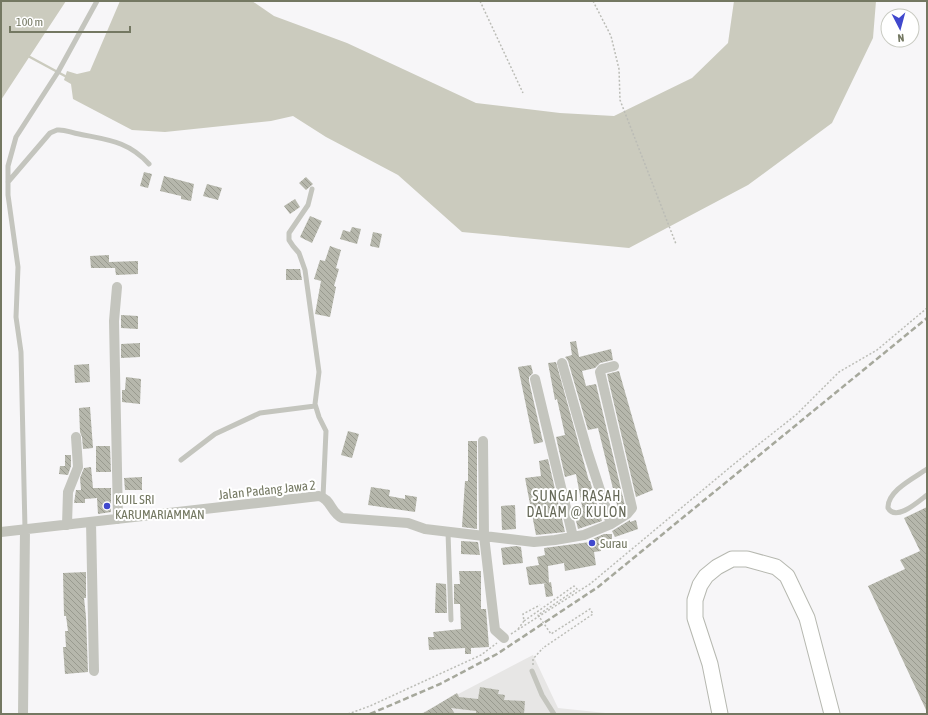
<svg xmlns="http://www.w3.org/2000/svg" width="928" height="715" font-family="'Asap Condensed',sans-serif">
  <defs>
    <pattern id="building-back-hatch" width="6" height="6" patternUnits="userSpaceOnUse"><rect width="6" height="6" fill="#b6b7ac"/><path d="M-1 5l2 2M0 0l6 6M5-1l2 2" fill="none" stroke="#999a8f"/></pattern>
  </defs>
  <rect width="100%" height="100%" fill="#f7f6f8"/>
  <path fill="#e7e6e5" d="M533 655 558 708 615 714H420Z"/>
  <path fill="#cbcbbe" d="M1 1H66L1 100Z
    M120 1H252L274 16 347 43 476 103 560 113 614 116 692 78 728 43 734 1H876L873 38 832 123 748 185 629 248 462 232 398 175 326 137 293 116 271 121 165 132 132 130 73 99 71 84 64 80 67 71 77 74 90 71Z"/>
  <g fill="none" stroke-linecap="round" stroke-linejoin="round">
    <path stroke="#cbcbbe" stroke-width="2.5" d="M28 56 65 76"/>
  </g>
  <path fill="url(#building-back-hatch)" d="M144 172 152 174 148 188 140 186Z
    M164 176 194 184 191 201 181 199V196L160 191Z
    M306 177 313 184 306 190 299 183Z
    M207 184 222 188 218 200 203 196Z
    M295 199 300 207 290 214 284 206Z
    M310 216 322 221 312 243 300 237Z
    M352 227 361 229 357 244 340 239 343 230 350 232Z
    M373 232 382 234 379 248 370 246Z
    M330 246 341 250 336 268 339 269 334 286 336 287 330 317 315 314 321 281 314 279 320 260 325 261Z
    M109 255V262L138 261V274L116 275 115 268H91L90 256Z
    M286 269H300L302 280H286Z
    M121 315 138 316V329L121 328Z
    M576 341 579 357 611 349 613 360 600 363 595 368 582 371 586 386 596 384 625 506 620 511 618 509 598 428 588 430 568 361 565 357 572 355 570 342Z
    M140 343V357L121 358V344Z
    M556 362 589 481H590L602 521 578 529 573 508 582 506 576 474 565 477 556 437 565 435 557 399 555 400 548 363Z
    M89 364 90 382 75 383 74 365Z
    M531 365 533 373 529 377V381L543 442 534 444 518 367Z
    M619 371 653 490 636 497 607 374Z
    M126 377 141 379 140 404 122 402V390H125Z
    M90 407 93 448 83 449 82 437 80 432 79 408Z
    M348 431 359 434 352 458 341 455Z
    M468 441H477V529L462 527 465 481H468Z
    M96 446H110L111 472H96Z
    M65 455H71V466L68 475 59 474 60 466H65Z
    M548 459 565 532 536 535 525 478 541 476 539 461Z
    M91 467 93 488H111V512L98 514 97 498 85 499V503H74L76 490H81L80 478 84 468Z
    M142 477V490H125L124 478Z
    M371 487 390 490 389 496 405 499V495L417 497 415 512 368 505Z
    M515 505 516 529 502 530 501 506Z
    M927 507V712L868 586 905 569 900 560 920 551 904 518Z
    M630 520V522L636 520 638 529 615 537 612 531Z
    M604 534H612V544H608V548L601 547V551L594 552 596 565 565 571 564 563 548 566 549 583 529 585 526 567 539 565 537 557 545 555 544 548 590 542V540Z
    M461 541 478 542 480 555 461 554Z
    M516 546 521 547 523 563 503 565 501 548Z
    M459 571H481V609H486L489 647 471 648V654H465V648L429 650 428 637H434L433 632 461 629 460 604H454V584H460Z
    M86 572V598H84L86 617 88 672 65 674 63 647H66L65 631H68L66 616H64L63 573Z
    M551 582 553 596 546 597 544 584Z
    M436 583 446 584 447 613H435Z
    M480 687 499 690 498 694 505 695 504 700 525 701 524 714H476V711L451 708 455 714H422L457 693 459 697 478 699Z"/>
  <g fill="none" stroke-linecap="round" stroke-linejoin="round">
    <g stroke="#b6b8b0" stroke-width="17">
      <path id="primary" d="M720 714 710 664 695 618V600L700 585 706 576 717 567 732 559H747L776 567 787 576 807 618 832 714"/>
    </g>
    <path stroke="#bbbcb6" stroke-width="1.5" stroke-dasharray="2 2" stroke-linecap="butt" d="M480 1 523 93
      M593 1 611 36 619 69 620 100 676 244
      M518 629 524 621 523 614 540 605
      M511 634 590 584 734 464 797 414 839 372 877 350 927 308
      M533 665V659L543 648
      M348 714 370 706 481 655 497 643"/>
    <path stroke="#c4c5be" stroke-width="5" d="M8 182 50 133 57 130C65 129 71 133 79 134 108 140 128 141 149 164
      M312 189 308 205 289 233V240L293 246 299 253 305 270 319 372 315 404 319 417 326 431 323 497
      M181 460 215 434 260 413 315 406
      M927 469C914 478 887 491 888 508 896 522 919 501 927 495
      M25 529 21 352 16 317 18 267 8 195V166L16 137 58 72 97 1
      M448 532 451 620
      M532 671 542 695 554 714"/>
    <path stroke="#c4c5be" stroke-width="10" d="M117 287 114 321 118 519
      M562 363 587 450 611 524
      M535 379 573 537
      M483 441 484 536 495 630 504 638
      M91 522 94 671
      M67 525 68 492 78 467 76 437
      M1 532 319 496C331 499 331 513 342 518L408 523 425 529 534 542 555 540 584 535 611 524 627 514 632 508 600 372 602 369 614 366
      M23 714 25 529"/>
    <use href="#primary" stroke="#fff" stroke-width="15"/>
    <path stroke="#a6a89c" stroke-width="2.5" stroke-dasharray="6 3" stroke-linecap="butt" d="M370 714 440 684 497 654 598 587 927 318"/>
    <path stroke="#bbbcb6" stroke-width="1.5" stroke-dasharray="2 2" stroke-linecap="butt" d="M524 621 574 586 577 589 538 615 551 634 590 609 593 614 543 648"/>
  </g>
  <g fill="#4048cd" stroke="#fff" stroke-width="1.5">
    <circle cx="107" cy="506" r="4"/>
    <circle cx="592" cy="543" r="4"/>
  </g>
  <g text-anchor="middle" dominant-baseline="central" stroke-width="4" stroke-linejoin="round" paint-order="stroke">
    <g font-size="13" fill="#747862" stroke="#fff">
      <text transform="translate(267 490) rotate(-6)">Jalan Padang Jawa 2</text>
    </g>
    <g font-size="13" fill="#747862" stroke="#fff" text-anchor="start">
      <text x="115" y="499">KUIL SRI<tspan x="115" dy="15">KARUMARIAMMAN</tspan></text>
      <text x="600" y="543">Surau</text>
    </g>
    <g font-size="14" letter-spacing="1" fill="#666958" stroke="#fff">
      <text x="577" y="496">SUNGAI RASAH<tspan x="577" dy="16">DALAM @ KULON</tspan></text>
    </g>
  </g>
  <rect width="928" height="715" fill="none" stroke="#747862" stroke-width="4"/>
  <g transform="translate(900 28) rotate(174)"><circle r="19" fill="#ffffff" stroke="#c7c9c0"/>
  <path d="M0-3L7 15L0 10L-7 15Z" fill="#4048cd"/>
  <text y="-6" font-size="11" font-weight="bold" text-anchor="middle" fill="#747862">N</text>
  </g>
  <path d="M10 26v6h120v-6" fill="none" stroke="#747862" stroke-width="2"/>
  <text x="16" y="26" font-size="12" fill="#747862" stroke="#ffffff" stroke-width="3" paint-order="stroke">100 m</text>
</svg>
